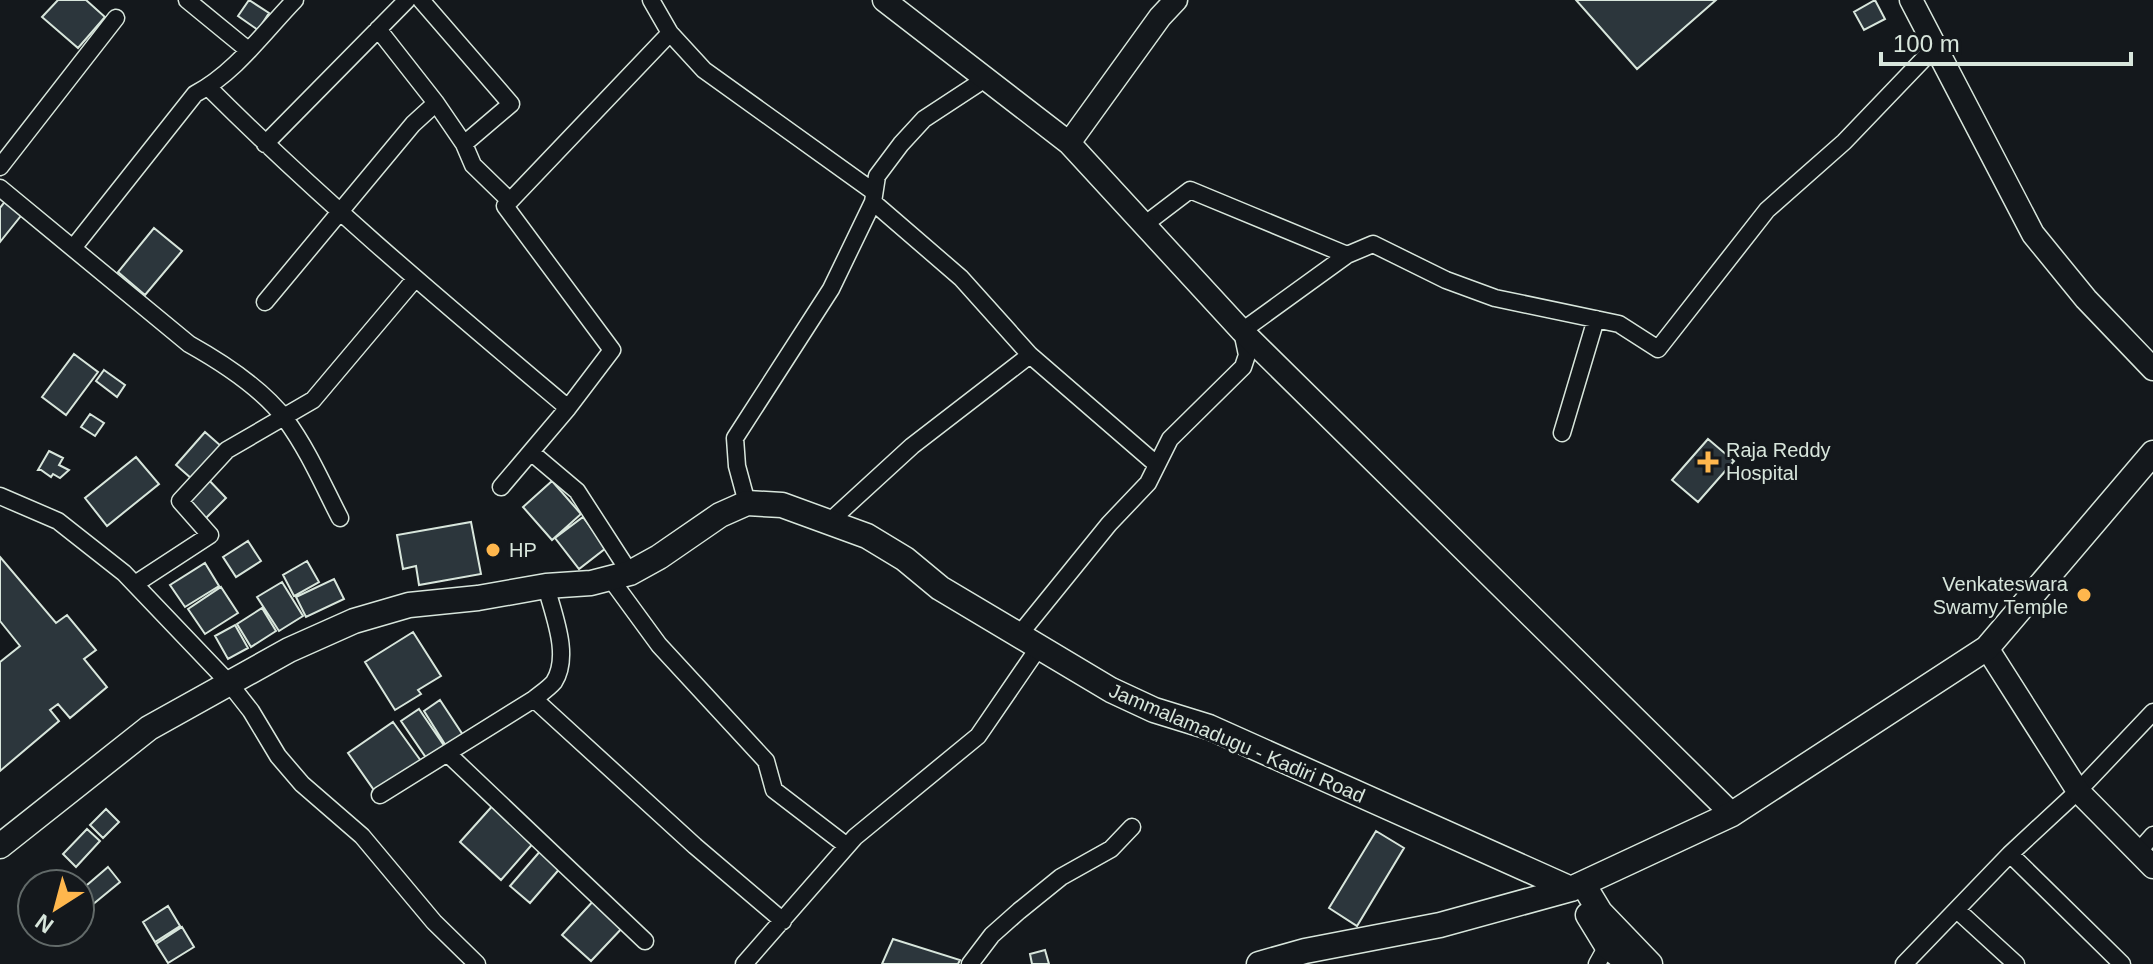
<svg xmlns="http://www.w3.org/2000/svg" width="2153" height="964" font-family="Arial,sans-serif">
  <rect width="100%" height="100%" fill="#14181c"/>
  <path fill="#2c363c" stroke="#d8e6dc" stroke-width="2" d="M58 0H86L105 17 78 48 42 17Z
    M249 0 269 13 258 30 238 16Z
    M1576 0H1716L1637 69Z
    M1875 0 1885 19 1864 30 1854 12Z
    M7 199 24 212 0 242V208Z
    M154 228 182 251 145 295 118 272Z
    M74 354 98 372 66 415 42 397Z
    M104 370 125 385 117 397 96 381Z
    M90 414 104 423 95 436 81 427Z
    M205 432 221 446 192 479 176 465Z
    M1708 439 1734 461 1698 502 1672 480Z
    M49 451 63 458 59 465 69 470 60 478 53 474 51 477 41 470H38Z
    M136 457 159 484 107 526 85 498Z
    M206 477 226 498 205 519 185 498Z
    M552 481 581 514 552 540 523 507Z
    M583 517 606 548 579 569 555 538Z
    M471 522 481 574 419 585 416 566 403 569 397 535Z
    M248 541 261 561 236 577 223 557Z
    M0 557 56 623 67 615 96 650 84 659 107 687 70 718 58 704 50 710 59 721 0 771V662L20 646 0 621Z
    M307 561 319 582 294 596 283 575Z
    M205 563 219 586 185 607 170 585Z
    M334 579 344 599 306 617 296 597Z
    M282 582 303 616 279 631 257 597Z
    M221 587 238 613 205 634 188 609Z
    M262 608 276 631 251 647 237 624Z
    M235 625 248 648 228 659 215 636Z
    M413 632 441 676 418 690 421 694 395 710 365 662Z
    M440 700 463 735 446 746 424 711Z
    M419 709 447 750 429 762 401 721Z
    M393 722 421 761 376 793 348 753Z
    M495 803 536 840 501 880 460 842Z
    M106 809 119 822 103 838 90 825Z
    M87 829 100 841 76 867 63 854Z
    M1376 831 1404 848 1357 926 1329 908Z
    M542 849 562 866 530 903 510 886Z
    M108 867 120 882 80 915V891Z
    M596 898 625 925 591 961 562 935Z
    M168 906 180 926 155 942 143 922Z
    M182 927 194 947 168 963 156 944Z
    M893 939 960 960 958 964H882Z
    M1045 950 1049 964H1032L1030 954Z"/>
  <g fill="none" stroke-linecap="round" stroke-linejoin="round">
    <g stroke="#d8e6dc" stroke-width="19">
      <path id="street" d="M187 0 248 50
        M421 0 511 104 464 144
        M651 0 670 33 704 70 874 192
        M378 29 436 103 464 144 473 165 510 201 505 206 612 350 568 408 501 487
        M208 87C322 201 445 304 568 408
        M265 144 407 0
        M0 167 116 18
        M0 188 189 344C223 363 262 388 286 420 308 450 323 485 340 518
        M510 201 670 33
        M873 202 961 278 1030 355 1156 464
        M1144 225 1190 190 1347 255
        M73 248 195 94C235 73 264 32 295 0
        M265 302 413 124 436 103
        M1562 433 1596 319
        M532 453 577 491 630 573
        M0 496 58 521 124 573 229 683 251 711 278 756 302 784 362 836 434 922 477 964
        M747 503 737 466 735 438 831 289 873 202 877 176 901 144 924 119 985 79
        M829 522 912 446 1030 355
        M610 578 659 645 766 761 774 790 847 846
        M135 584 210 535 180 501 227 450 313 400 415 279
        M1019 635 1109 524 1148 483 1170 439 1243 367 1247 355 1242 331 1347 255 1373 244 1446 280 1495 298 1619 324 1658 349 1767 210 1844 142 1936 46
        M534 699 695 846 783 921
        M447 753 645 941
        M380 795 534 699C540 694 549 688 554 682 571 655 553 614 546 586
        M2138 852 2153 835
        M2010 854 2122 964
        M1957 910 2016 964
        M744 964 855 837 978 736 1039 647
        M970 964 992 935 1019 911 1061 877 1111 849 1132 827
        M1597 964 1607 946
        M1904 964 2010 854 2078 791 2153 712"/>
    </g>
    <g stroke="#d8e6dc" stroke-width="25">
      <path id="secondary" d="M884 0 1069 143 1242 331 1732 814
        M1911 0 2033 234 2086 299 2153 369
        M1069 143 1160 17 1176 0
        M1987 648 2078 791 2153 867"/>
    </g>
    <g stroke="#d8e6dc" stroke-width="27">
      <path id="primary" d="M0 846 149 728 289 650 354 621 409 605 478 598 546 586 591 583 630 573 659 557 720 515 747 503 782 505 867 536 905 559 940 588 1111 690 1154 710 1209 727 1571 889
        M1583 884 1600 912 1650 964
        M1588 915 1607 946 1630 964
        M1259 964 1305 951 1440 925 1571 889 1732 814 1987 648 2153 453"/>
    </g>
    <use href="#street" stroke="#14181c" stroke-width="16"/>
    <use href="#secondary" stroke="#14181c" stroke-width="22"/>
    <use href="#primary" stroke="#14181c" stroke-width="24"/>
  </g>
  <g fill="#ffb74d" stroke="#14181c" stroke-width="3">
    <path d="M1704 450h8v8h8v8h-8v8h-8v-8h-8v-8h8z"/>
    <circle cx="493" cy="550" r="8"/>
    <circle cx="2084" cy="595" r="8"/>
  </g>
  <g text-anchor="middle" dominant-baseline="central" stroke-width="6" stroke-linejoin="round" paint-order="stroke">
    <g font-size="20" fill="#d8e6dc" stroke="#14181c" text-anchor="start">
      <text x="1726" y="450">Raja Reddy<tspan x="1726" dy="23">Hospital</tspan></text>
      <text x="509" y="550">HP</text>
      <text x="2068" y="584" text-anchor="end">Venkateswara<tspan x="2068" dy="23">Swamy Temple</tspan></text>
    </g>
    <g font-size="20" fill="#d8e6dc" stroke="#14181c">
      <text transform="translate(1237 743) rotate(23)">Jammalamadugu - Kadiri Road</text>
    </g>
  </g>
  <g transform="translate(56 908) rotate(216)"><circle r="38" fill="#14181c" stroke="#626a69" stroke-width="2"/>
  <path d="M0-6L14 30L0 20L-14 30Z" fill="#ffb74d"/>
  <text y="-12" font-size="22" font-weight="bold" text-anchor="middle" fill="#d8e6dc">N</text>
  </g>
  <path d="M1881 52v12h250v-12" fill="none" stroke="#d8e6dc" stroke-width="4"/>
  <text x="1893" y="52" font-size="24" fill="#d8e6dc" stroke="#14181c" stroke-width="6" paint-order="stroke">100 m</text>
</svg>
